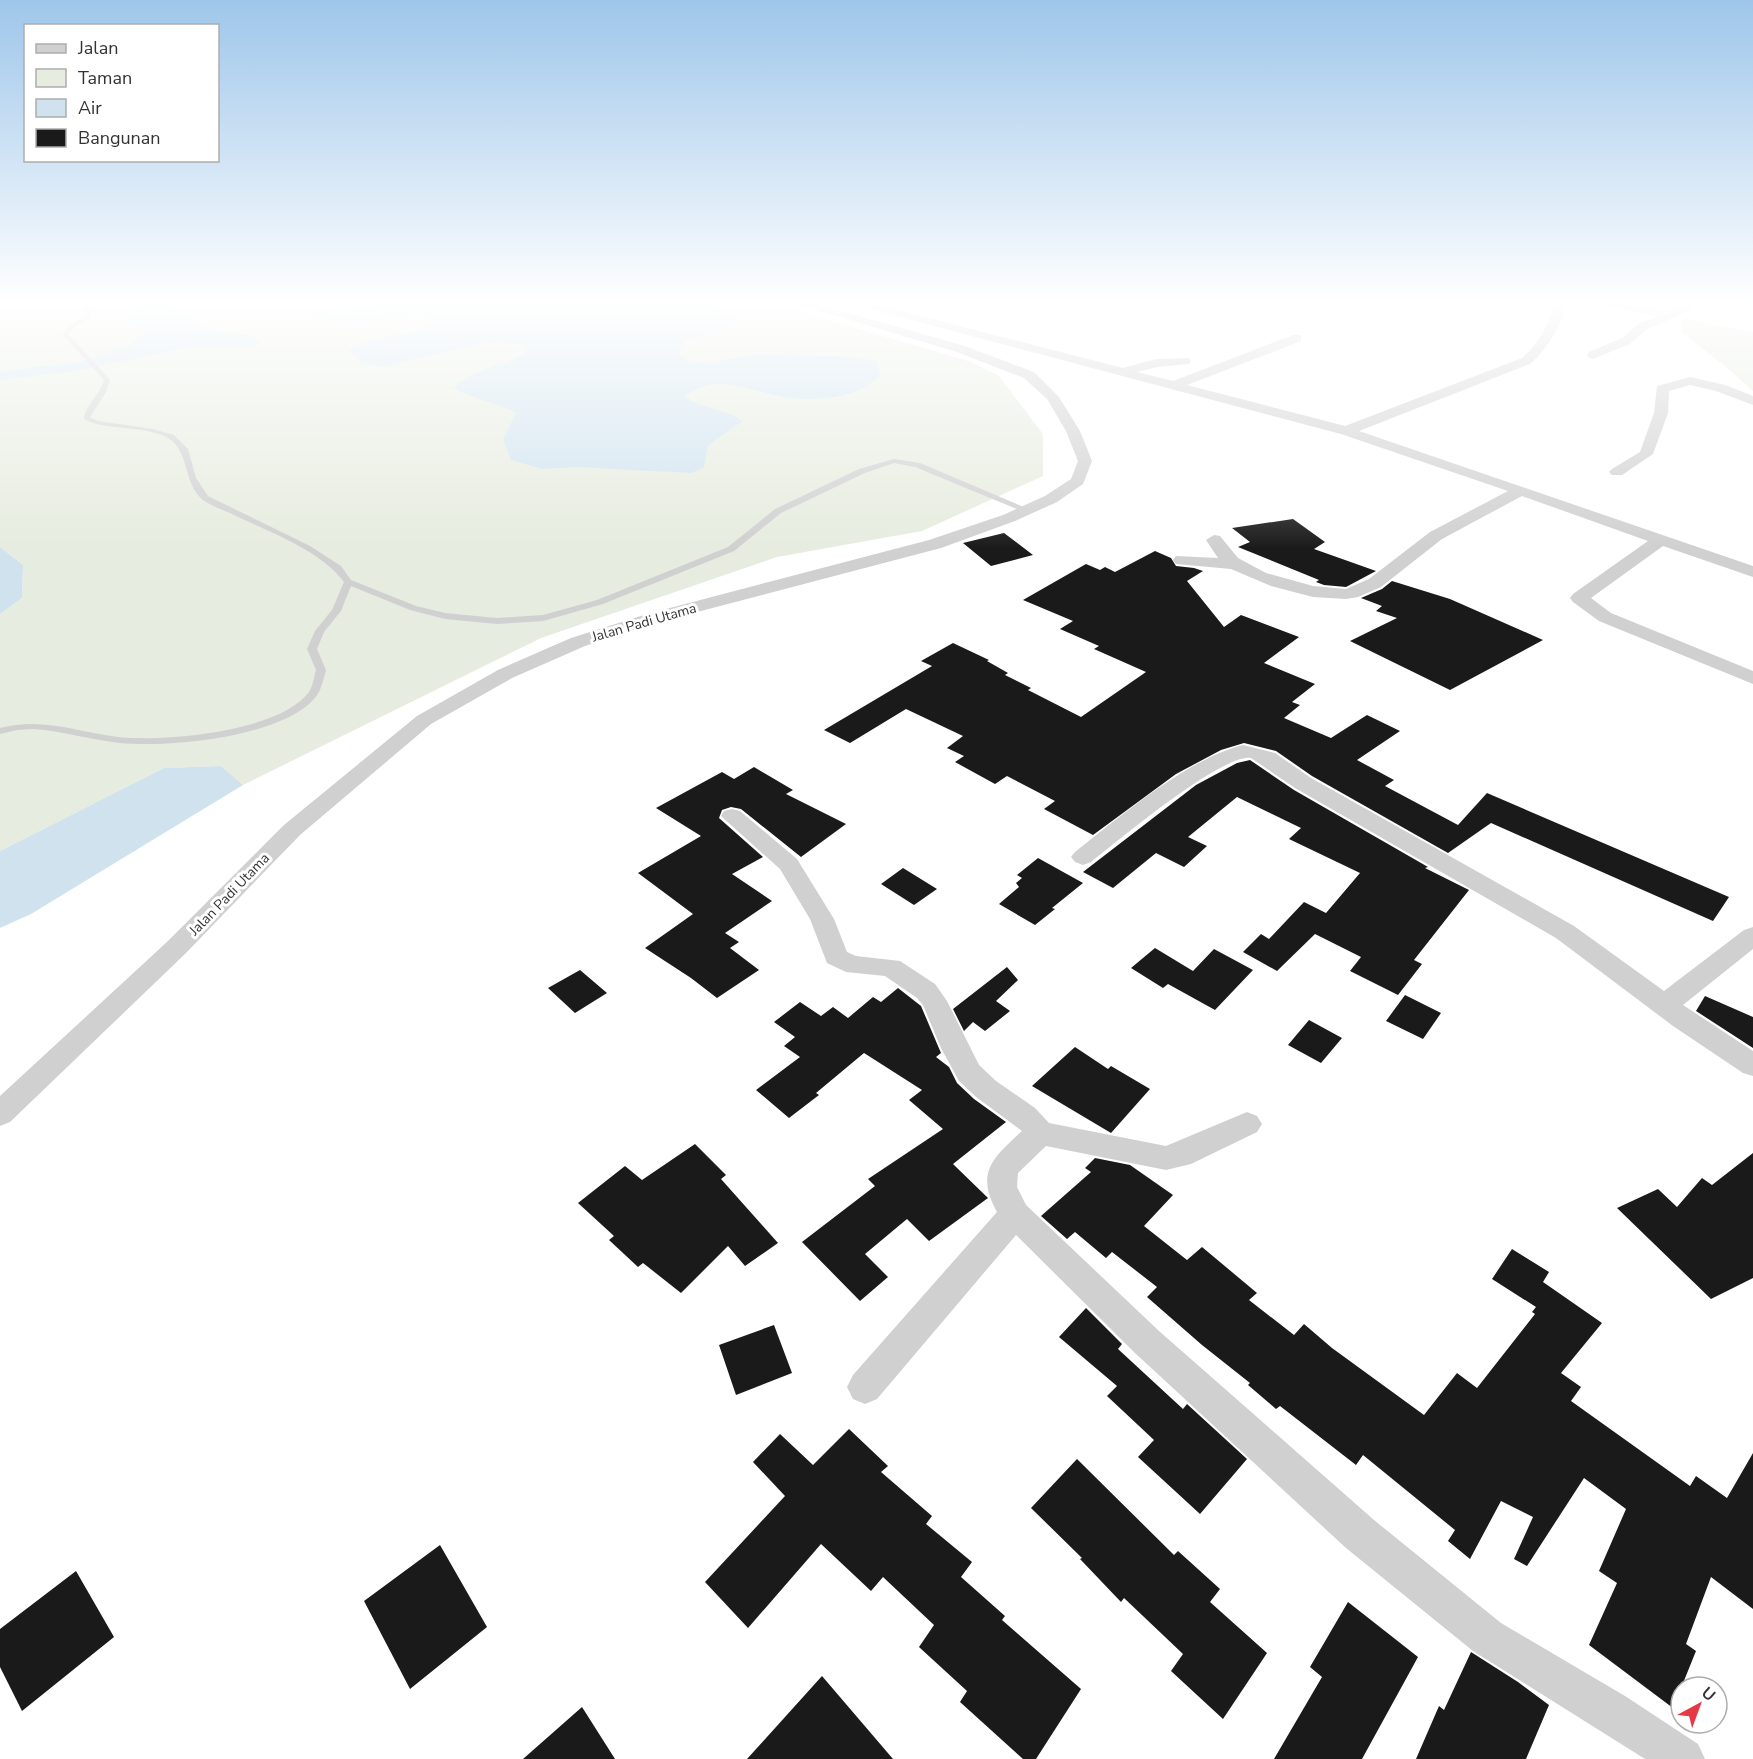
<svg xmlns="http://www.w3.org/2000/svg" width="1753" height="1759" font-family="'Nunito Sans',sans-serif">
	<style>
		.green { fill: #e6ecdf }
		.water { fill: #cfe2ee }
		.building { fill: #1a1a1a }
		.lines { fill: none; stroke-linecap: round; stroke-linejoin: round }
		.lane { fill: #d0d0d0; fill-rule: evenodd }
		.street { fill: #d0d0d0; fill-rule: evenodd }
		.labels { text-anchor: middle; stroke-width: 6; stroke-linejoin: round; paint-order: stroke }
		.far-street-label { font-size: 14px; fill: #333; stroke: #fff }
	</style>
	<rect width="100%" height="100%" fill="#fff"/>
	<path class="green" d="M0,303H771L968,361L998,375L1043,434V476L922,531L777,557L541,638L243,785L221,766L164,768L0,851V614L22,598L23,565L0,547Z
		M1681,318L1753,332V391L1725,366L1681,332Z"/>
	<path class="water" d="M393,303H696L712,306L738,320L731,327L684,341L679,353L689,361L707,363L756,354L855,357L876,361L880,375C860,399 812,402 783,397C762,393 740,384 719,384C706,384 694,390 684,396C701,409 725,409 743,421L708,445L704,467L692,473L576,467L542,469L511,460L503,439L516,413C496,402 474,400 454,388C471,370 502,366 524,354L526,347L518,344L483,343L381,367L362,363L350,352L352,347C377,337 405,336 430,326L431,319L415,315L358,323L313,318L314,313C340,306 367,309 393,303Z
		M155,304L166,305L189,314L193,323L218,332L246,334L260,342L254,346L240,348L215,346L180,349L83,370L0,380V372L82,361L127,346L148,332L135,329L128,323L129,317L141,308Z
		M0,547L23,565L22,598L0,614Z
		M221,766L243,785L31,914L0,928V851L164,768Z"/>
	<path class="building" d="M1293,519L1325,542L1314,549L1376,571L1346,587L1324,585L1316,582L1319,580L1238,547L1250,542L1232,528Z
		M1004,533L1033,555L991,566L963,543Z
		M1155,551L1171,558L1176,566L1194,568L1203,571L1187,581L1224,627L1241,615L1299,637L1264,663L1315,684L1292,702L1300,705L1284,718L1331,738L1367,715L1400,731L1357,760L1394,780L1385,786L1458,825L1487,793L1729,897L1713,921L1491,823L1448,853L1312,776L1276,751L1244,743L1221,750L1176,774L1093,835L1044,809L1055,801L1007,776L995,784L955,762L964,756L947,748L963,736L906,709L850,743L824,730L932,666L921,661L953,643L989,660L987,661L1008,673L1005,675L1031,688L1028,690L1081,717L1146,672L1094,649L1099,646L1060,629L1073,621L1023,600L1086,564L1100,570L1105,567L1115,572Z
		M1392,581L1450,599L1543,640L1450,690L1350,641L1397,618L1376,611L1382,606L1361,598L1382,589Z
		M1250,760L1294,790L1428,867L1425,868L1469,890L1414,960L1422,964L1398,995L1350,971L1361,957L1315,934L1277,971L1243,952L1261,934L1269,939L1304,902L1326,913L1360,873L1289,839L1301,828L1237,797L1188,837L1207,846L1184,867L1156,853L1113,888L1083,872L1196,785L1237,763Z
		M754,767L793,790L786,794L846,824L801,857L741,809L731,807L722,810L719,818L763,857L732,874L772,901L725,933L739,942L730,948L759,970L717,998L691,978L645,948L693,914L638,873L701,836L656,808L722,772L734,779Z
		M1038,858L1083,883L1052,908L1055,909L1035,925L999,904L1019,887L1016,883L1022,878L1017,875Z
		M903,868L937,889L914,905L881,884Z
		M1155,948L1193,971L1214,949L1253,970L1215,1010L1168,984L1163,988L1131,968Z
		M1007,967L1018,980L996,1001L1010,1011L985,1031L973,1022L964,1031L953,1009Z
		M580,970L607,993L575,1013L548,988Z
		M898,988L921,1006L941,1053L936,1057L949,1067L957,1083L974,1099L1006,1122L953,1164L988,1198L929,1241L907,1219L865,1254L888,1277L860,1301L802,1242L875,1186L868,1179L943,1129L909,1100L922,1090L864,1053L816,1093L819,1095L789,1118L756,1090L800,1057L784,1046L795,1037L774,1022L800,1002L821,1016L833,1007L848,1018L873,997L881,1002Z
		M1405,995L1441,1013L1423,1039L1386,1021Z
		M1705,996L1753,1017V1048L1696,1011Z
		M1309,1020L1342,1038L1321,1063L1288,1045Z
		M1075,1047L1108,1069L1111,1066L1150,1089L1111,1133L1032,1086Z
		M695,1144L726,1175L721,1179L778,1243L745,1266L728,1246L681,1293L643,1263L638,1267L609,1240L614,1236L578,1203L625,1166L642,1180Z
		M1753,1153V1278L1711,1299L1617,1208L1658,1189L1677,1207L1702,1178L1712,1185Z
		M1095,1158L1130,1165L1173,1195L1144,1226L1187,1260L1202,1247L1257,1293L1249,1300L1294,1335L1304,1324L1332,1348L1424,1415L1457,1373L1477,1388L1535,1314L1532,1312L1536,1307L1492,1279L1512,1249L1549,1272L1543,1282L1602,1323L1561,1373L1581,1387L1571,1401L1690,1486L1696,1476L1727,1498L1753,1453V1609L1711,1577L1686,1644L1696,1651L1673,1708L1589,1645L1617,1583L1599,1571L1626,1509L1584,1478L1527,1566L1514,1559L1533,1517L1501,1501L1470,1559L1448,1541L1455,1530L1363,1455L1356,1465L1280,1406L1276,1409L1248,1385L1250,1383L1202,1345L1147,1297L1157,1287L1112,1252L1106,1258L1075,1232L1067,1239L1041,1216L1091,1172L1085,1168Z
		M1086,1308L1122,1344L1118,1349L1183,1409L1187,1404L1247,1459L1200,1514L1138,1457L1154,1440L1107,1396L1117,1386L1059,1337Z
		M774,1325L792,1373L736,1395L719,1345Z
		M849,1429L888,1466L881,1472L932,1516L926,1524L972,1562L961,1577L1005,1616L1002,1620L1081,1689L1036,1759H1023L960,1702L967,1691L919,1647L934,1625L883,1577L871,1591L821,1544L748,1628L705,1582L785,1496L753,1462L780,1434L813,1465Z
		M1077,1459L1174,1555L1178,1551L1220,1589L1210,1602L1267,1653L1223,1719L1171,1671L1183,1654L1124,1598L1121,1602L1080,1559L1082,1558L1031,1508Z
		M440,1545L487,1627L410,1689L364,1601Z
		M76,1571L114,1637L22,1711L0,1667V1629Z
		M1348,1602L1418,1657L1362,1759H1274L1322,1677L1310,1667Z
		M1471,1652L1518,1682L1549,1705L1526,1759H1416L1439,1706L1444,1710Z
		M822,1676L893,1759H747Z
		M582,1707L615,1759H523Z"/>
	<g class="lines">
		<path class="lane" d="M82,303H88L91,317L74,327L68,334L110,380L106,392L90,417L98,421L153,429L174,435L188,449L196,478L208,496L310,546L341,566L351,580L416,606L445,613L497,618L543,615L597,600L728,547L775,509L859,469L894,459L920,463L1031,510L1024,512L915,467L894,463L865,473L781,513L734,551L603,604L543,621L497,624L445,619L410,610L351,586L341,611L324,632L317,649L326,670C324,677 322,686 319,692C293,737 167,748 120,743C91,740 63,731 33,729L17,730L0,734V728C43,717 76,732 118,737C165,742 279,732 309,692C313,686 314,677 316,670L307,649L315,631L332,610L344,582C321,550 267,531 232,514C223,510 211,506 203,500C183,484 190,451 168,438C142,424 109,432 84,419C85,406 100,394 104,380L62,334L70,325L85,316Z"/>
		<path class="street" d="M798,303H814L965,346L1034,372L1059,397L1080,431L1092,461L1083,484L1057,502L1015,521L941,548L659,622L585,646L512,678L431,724L300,835L186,953L10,1122L0,1126V1096L168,941L284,825L417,716L498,670L571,638L647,614L929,540L1003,515L1045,496L1071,479L1078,461L1066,431L1047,399L1024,378L957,352L799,305Z
			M1554,303H1565C1563,325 1547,349 1530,364L1359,431L1753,566V577L1663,546L1591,598L1611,613L1753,671V684L1599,621L1573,602L1570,598L1573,594L1648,541L1522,496L1442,539L1381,587L1358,597L1346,599L1313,597L1271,586L1231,569L1176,564L1173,560L1176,556L1218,558L1206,540L1214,535L1220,536L1238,558L1266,573L1313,586L1346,589L1369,579L1430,532L1508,491L1341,434L870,309L868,307L874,304L1123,368L1156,359L1189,358L1191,361L1189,364L1157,367L1137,372L1173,381L1293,335H1301V341L1187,385L1345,426L1522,358C1538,344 1550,324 1554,303Z
			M1599,303H1623L1671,311L1686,303H1699L1687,312L1647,329L1630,344L1593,359L1589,358L1587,355L1589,352L1622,338L1639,323L1659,316L1605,306Z
			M1690,377L1725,385L1753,396V405L1716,391L1690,385L1669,391L1668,413L1653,454L1622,475H1612L1609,472L1612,469L1640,452L1654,413L1657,386Z
			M1243,745L1275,753L1311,778L1574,926L1664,991L1744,930L1753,927V949L1683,1005L1753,1051V1076L1743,1073L1673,1026L1556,938L1295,788L1251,758C1221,754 1118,841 1091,862L1083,865L1075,862L1071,857L1075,852C1121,816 1187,759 1243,745Z
			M732,809L740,811L797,859L834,919L847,952L856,956L900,961L935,984L947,1001L979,1065L996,1081L1035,1108L1049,1123L1166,1146L1247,1112L1257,1116L1262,1124L1257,1132L1191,1164L1166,1170L1046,1146L1018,1173L1017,1187L1026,1205L1159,1331L1374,1520L1501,1623L1625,1696L1698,1744L1705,1759H1645L1473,1651L1346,1548L1135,1353L1016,1235L877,1399L865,1404L853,1399L847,1387L853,1375L997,1212C975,1172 993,1158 1022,1131L976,1097L959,1081L941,1048L923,1005L917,998L885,976L846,972L827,963L810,919L780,869L721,816L724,811Z"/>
	</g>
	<linearGradient id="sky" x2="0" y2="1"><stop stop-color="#9ec6ea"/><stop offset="0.55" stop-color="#fff"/><stop offset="1" stop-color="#fff" stop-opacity="0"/></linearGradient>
	<rect width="1753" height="549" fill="url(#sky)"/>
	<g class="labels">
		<g class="far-street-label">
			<text transform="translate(644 622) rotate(-16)" y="5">Jalan Padi Utama</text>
			<text transform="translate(229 894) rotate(-46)" y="5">Jalan Padi Utama</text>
		</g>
	</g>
	<rect x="24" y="24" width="195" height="138" fill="#ffffff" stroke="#adadad" stroke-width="1.5"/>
	<rect x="36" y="44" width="30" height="9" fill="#d0d0d0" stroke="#adadad" stroke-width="1.5"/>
	<text x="78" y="54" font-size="18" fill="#333333">Jalan</text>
	<rect x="36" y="69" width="30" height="18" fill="#e6ecdf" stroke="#adadad" stroke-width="1.5"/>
	<text x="78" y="84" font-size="18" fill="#333333">Taman</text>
	<rect x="36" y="99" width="30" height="18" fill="#cfe2ee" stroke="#adadad" stroke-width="1.5"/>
	<text x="78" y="114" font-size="18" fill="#333333">Air</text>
	<rect x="36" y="129" width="30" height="18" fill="#1a1a1a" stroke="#adadad" stroke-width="1.5"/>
	<text x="78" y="144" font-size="18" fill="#333333">Bangunan</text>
	<g transform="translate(1699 1705) rotate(41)"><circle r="28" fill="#ffffff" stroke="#adadad" stroke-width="1.5"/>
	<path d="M0-4.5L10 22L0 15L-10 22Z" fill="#e63946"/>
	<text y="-9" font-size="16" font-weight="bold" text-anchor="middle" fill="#333333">U</text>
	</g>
</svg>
